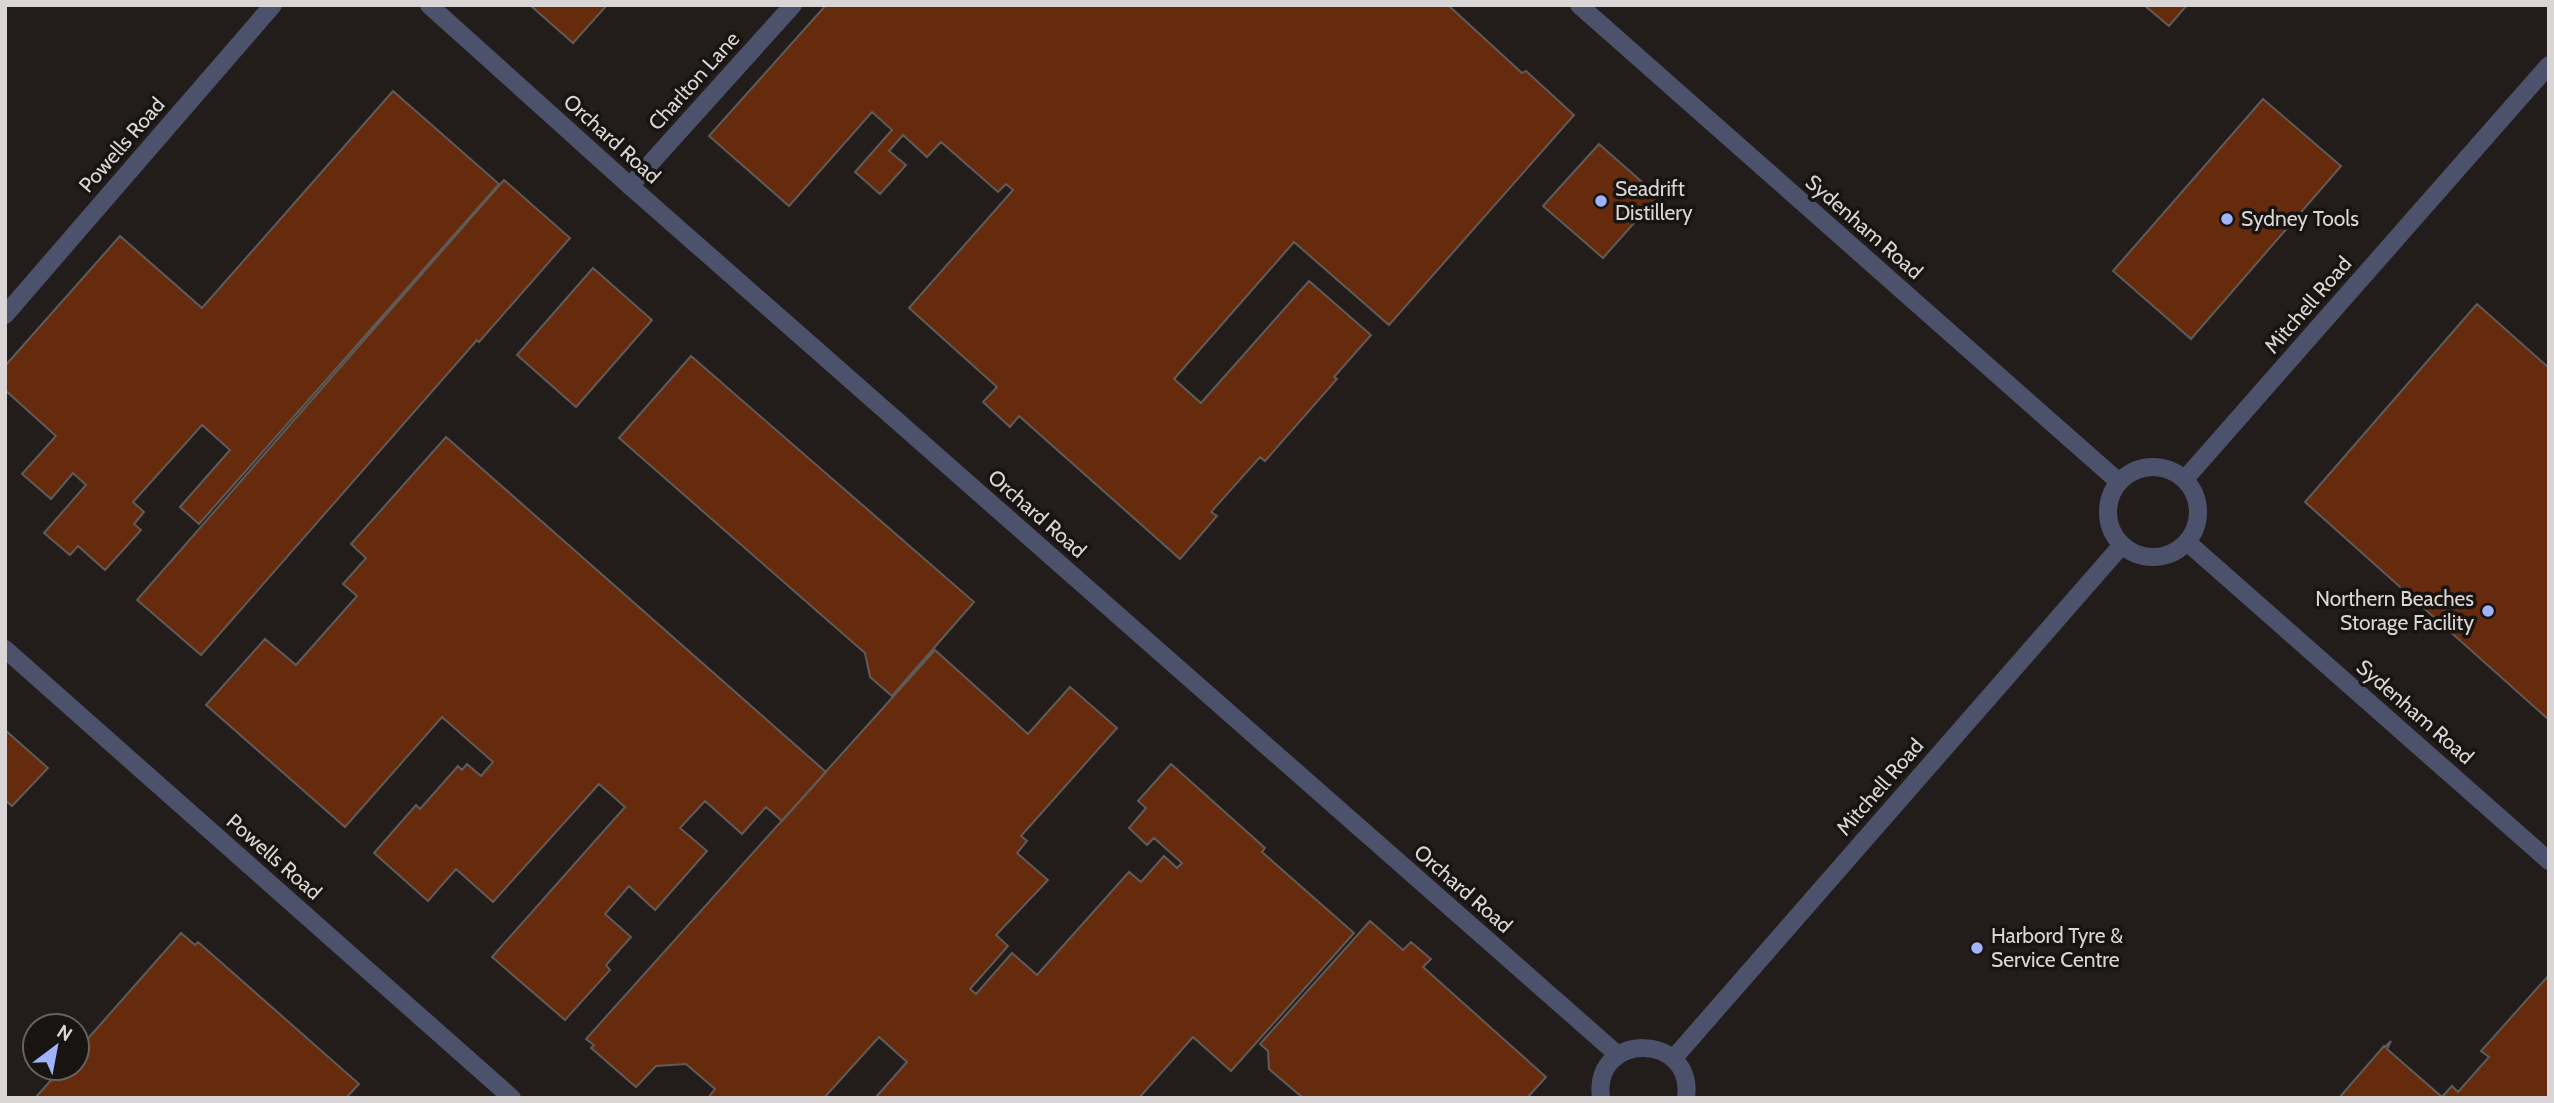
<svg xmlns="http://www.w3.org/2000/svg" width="2554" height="1103" font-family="Cabin,sans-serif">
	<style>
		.building { fill: #662b0d; stroke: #605a58; stroke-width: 2 }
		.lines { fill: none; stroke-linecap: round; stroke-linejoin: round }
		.service { stroke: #4c526b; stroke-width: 18 }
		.minor { stroke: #4c526b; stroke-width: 18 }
		.poi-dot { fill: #a1b3fd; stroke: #181412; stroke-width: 2.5 }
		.labels { text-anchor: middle; stroke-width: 7; stroke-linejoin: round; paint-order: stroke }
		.street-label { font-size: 21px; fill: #dad6d5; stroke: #181412 }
		.poi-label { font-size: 21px; fill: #dad6d5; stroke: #181412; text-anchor: start }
	</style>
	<rect width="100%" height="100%" fill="#221d1b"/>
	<path class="building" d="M530,5H607L573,43Z
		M826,5H1448L1522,73L1526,71L1574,115L1389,325L1294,242L1174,379L1201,403L1309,281L1371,335L1334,377L1337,379L1265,461L1260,457L1211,512L1217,516L1180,559L1019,416L1010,427L983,402L997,387L909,308L1013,190L1006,184L998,192L941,142L927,157L903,135L889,151L906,165L880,194L855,172L892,130L872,112L789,206L709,136Z
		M2144,5H2187L2169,26Z
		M393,91L499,184L199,524L180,507L230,450L202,425L133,502L144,512L134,524L141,530L105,570L78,546L70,555L44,533L86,485L73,473L51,499L22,474L56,436L5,390V366L120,236L202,308Z
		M2263,99L2341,166L2191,339L2113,271Z
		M1599,144L1658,196L1603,258L1543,206Z
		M504,180L570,238L479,342L477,340L201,655L137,600Z
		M593,268L652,320L576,407L517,355Z
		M2477,304L2549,368V720L2305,502Z
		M691,356L974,602L892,696L870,677L865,653L619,438Z
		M446,437L826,772L782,821L766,807L742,834L705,801L680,828L707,851L655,910L629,886L605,914L631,937L606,965L610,970L565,1020L492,957L625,807L599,784L493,902L456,869L428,901L374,853L416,805L420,809L458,766L462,770L467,764L481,776L493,762L442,717L345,827L206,705L265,639L296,665L357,596L343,584L366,558L351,544Z
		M935,650L1028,734L1070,687L1117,728L1021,836L1027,841L1017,853L1048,880L996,935L1008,946L970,989L976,994L1012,953L1037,975L1129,872L1141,882L1164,856L1177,868L1182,863L1154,838L1147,845L1129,828L1146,808L1138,801L1171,764L1265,848L1262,852L1354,933L1231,1071L1193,1037L1139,1098H875L907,1062L879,1037L824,1098H708L715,1089L686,1064L656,1066L636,1087L591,1048L594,1045L586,1039Z
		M5,730L48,768L12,806L5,800Z
		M5,730L48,768L12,806L5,800Z
		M1370,921L1403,950L1411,942L1431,959L1423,967L1546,1077L1527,1098H1303L1269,1069L1268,1051L1260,1044Z
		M181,933L195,945L198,942L359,1084L346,1098H35L62,1068H77V1051Z
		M2549,975V1098H2339L2384,1046L2385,1047L2391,1041L2387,1049L2442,1097L2452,1086L2458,1092L2489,1057L2481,1051Z"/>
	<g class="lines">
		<path class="service" d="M630,186L793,5"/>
		<path class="minor" d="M429,5L630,186L1618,1055
			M1579,5L2119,482
			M5,315L273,5
			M2108 512a45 45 0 1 1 90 0a45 45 0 1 1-90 0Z
			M2185,479L2549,65
			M2187,542L2549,861
			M5,649L512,1098
			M1673,1059L2122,545
			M1601,1098C1592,1031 1695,1032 1686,1098"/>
	</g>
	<g class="poi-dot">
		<circle cx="1601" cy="201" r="7"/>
		<circle cx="2227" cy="219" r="7"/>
		<circle cx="2488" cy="611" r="7"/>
		<circle cx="1977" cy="948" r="7"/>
	</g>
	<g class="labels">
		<g class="street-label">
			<text transform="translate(694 81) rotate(-48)" y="7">Charlton Lane</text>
			<text transform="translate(612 139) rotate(42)" y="7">Orchard Road</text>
			<text transform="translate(122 145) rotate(-49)" y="7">Powells Road</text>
			<text transform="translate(1864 227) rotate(41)" y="7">Sydenham Road</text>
			<text transform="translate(2308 305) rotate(-49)" y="7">Mitchell Road</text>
			<text transform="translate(1037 514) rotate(41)" y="7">Orchard Road</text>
			<text transform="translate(2415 712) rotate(41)" y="7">Sydenham Road</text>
			<text transform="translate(1880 787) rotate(-49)" y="7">Mitchell Road</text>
			<text transform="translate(274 857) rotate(41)" y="7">Powells Road</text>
			<text transform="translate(1463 889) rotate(41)" y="7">Orchard Road</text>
		</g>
		<g class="poi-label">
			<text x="1615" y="196">Seadrift<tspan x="1615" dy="24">Distillery</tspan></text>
			<text x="2241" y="226">Sydney Tools</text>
			<text x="2474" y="606" text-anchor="end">Northern Beaches<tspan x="2474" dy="24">Storage Facility</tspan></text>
			<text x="1991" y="943">Harbord Tyre &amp;<tspan x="1991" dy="24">Service Centre</tspan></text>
		</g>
	</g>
	<rect width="2554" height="1103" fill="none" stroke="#dad6d5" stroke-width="14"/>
	<g transform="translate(56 1047) rotate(32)"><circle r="33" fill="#181412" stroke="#666260" stroke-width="2"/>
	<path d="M0-5L12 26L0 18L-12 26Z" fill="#a1b3fd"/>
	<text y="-10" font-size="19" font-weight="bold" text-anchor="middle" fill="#dad6d5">N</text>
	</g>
</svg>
